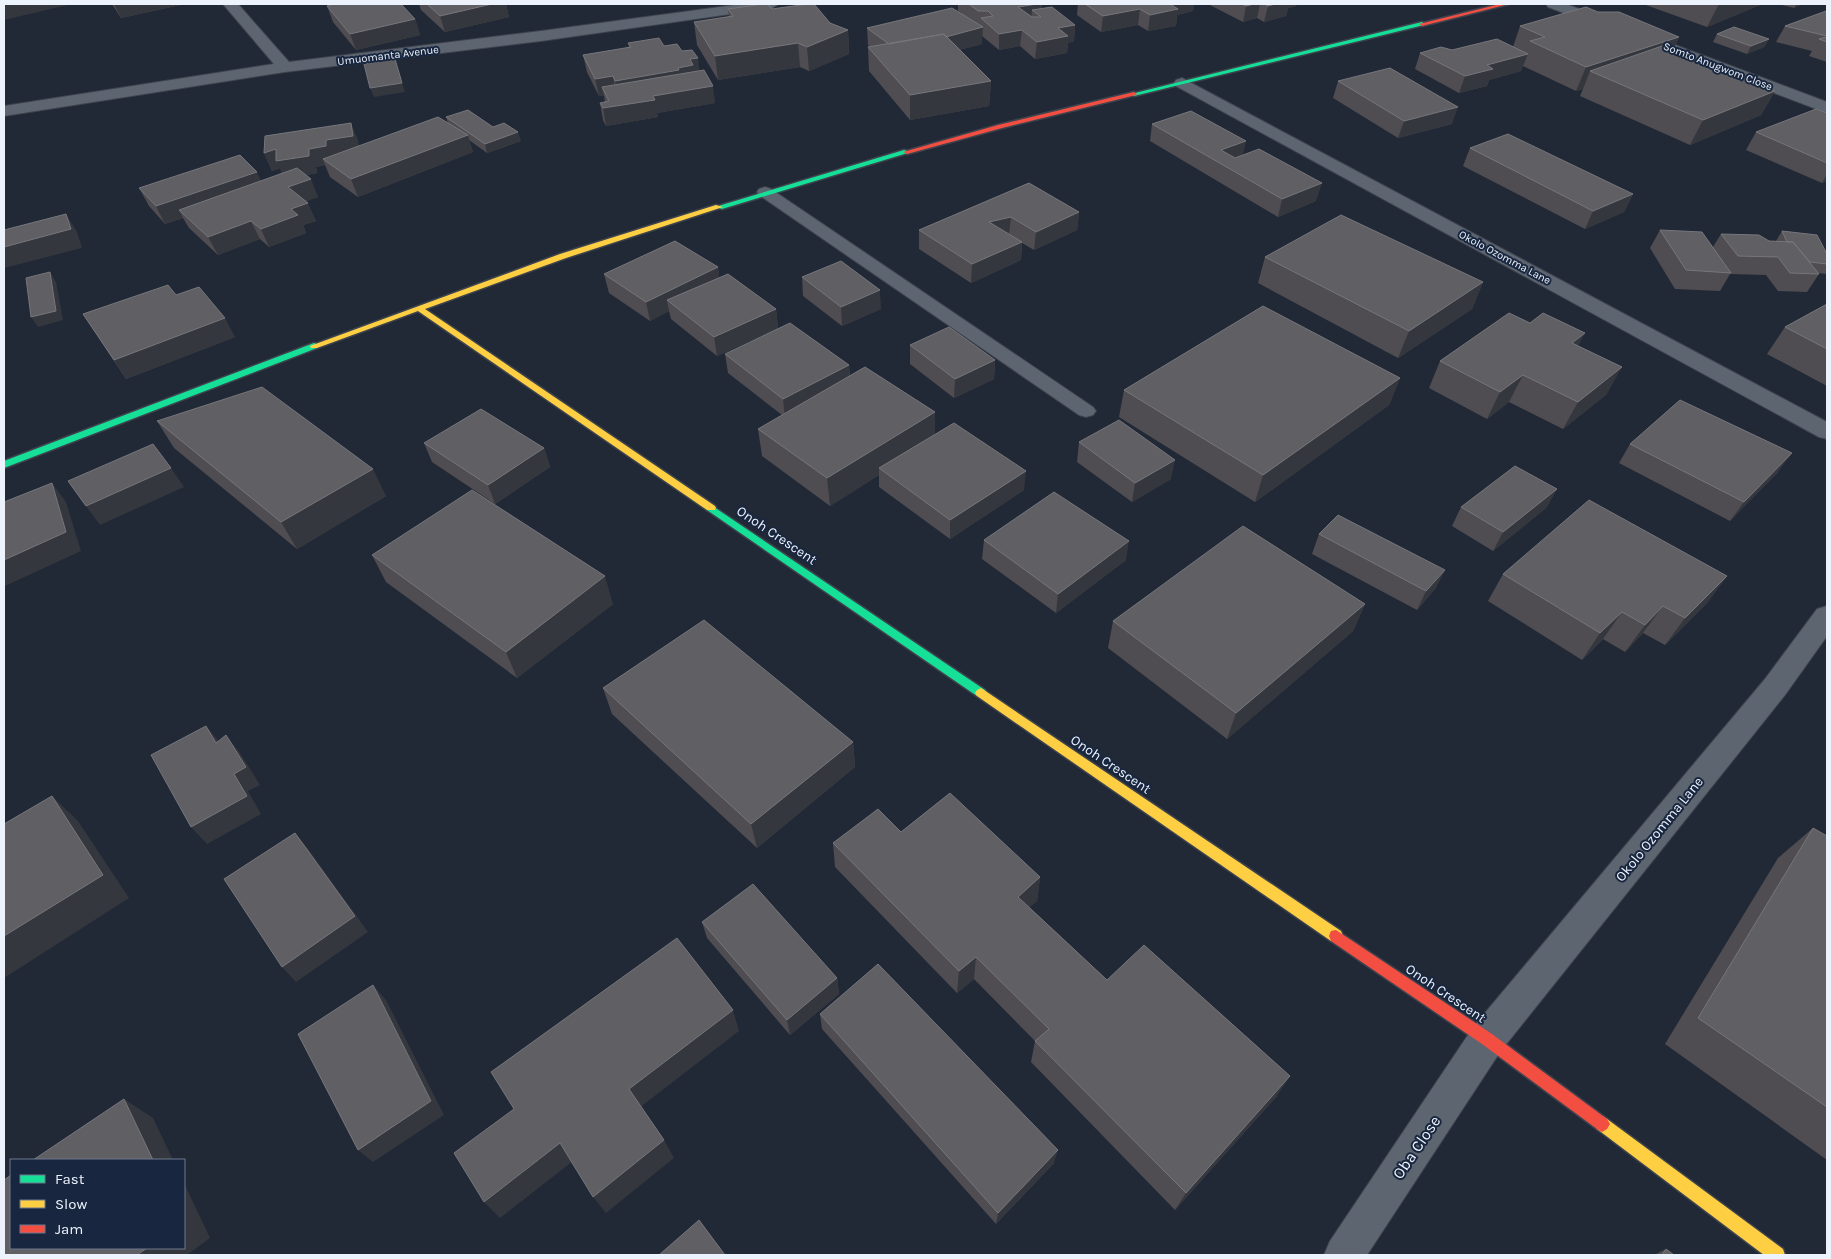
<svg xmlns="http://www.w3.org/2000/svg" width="1831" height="1259" font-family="Karla,sans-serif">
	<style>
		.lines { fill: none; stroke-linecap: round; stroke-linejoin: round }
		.lane-casing { stroke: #3e434e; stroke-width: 2 }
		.street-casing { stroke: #3e434e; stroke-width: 2 }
		.fast-casing { stroke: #3e434e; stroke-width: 3 }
		.slow-casing { stroke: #3e434e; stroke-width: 3 }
		.jam-casing { stroke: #3e434e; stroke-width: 3 }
		.lane { fill: #5d6570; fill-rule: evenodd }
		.street { fill: #5d6570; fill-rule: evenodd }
		.fast { fill: #16e098; fill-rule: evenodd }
		.slow { fill: #ffcf43; fill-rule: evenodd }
		.jam { fill: #f24e42; fill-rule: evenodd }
		.wall { fill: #4f4d51 }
		.shaded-wall { fill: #35373e }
		.building { fill: #605f63; stroke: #76767c }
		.labels { text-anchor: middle; stroke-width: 4; stroke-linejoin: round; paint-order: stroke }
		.far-street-label { font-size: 11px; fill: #edf3fd; stroke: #18273f }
		.street-label { font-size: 14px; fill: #edf3fd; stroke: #18273f }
		.near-street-label { font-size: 16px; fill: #edf3fd; stroke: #18273f }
	</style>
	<rect width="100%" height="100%" fill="#212936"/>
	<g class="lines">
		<g class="lane-casing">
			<path id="lane" d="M765,187L771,189L1093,407L1096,411L1093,415L1086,417L1079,415L759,195L757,192L759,189Z"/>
		</g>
		<g class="street-casing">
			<path id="street" d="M223,4H238L289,62L541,31L742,4H779L772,8L541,41L285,72L4,116V106L274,64Z
				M1546,4H1566L1827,102V113L1548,7Z
				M1182,78L1827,422V439L1819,437L1176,86L1174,83L1176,80Z
				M1827,606V636L1785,695L1500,1052L1367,1255H1324L1330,1241L1474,1026L1765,679L1817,609Z"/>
		</g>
		<g class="fast-casing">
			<path id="fast" d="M1422,22L1425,24L1424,25L1134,96L1131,94Z
				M904,150L911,152L722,209L715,207Z
				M314,343L317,344V348L4,468V461Z
				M711,505L985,690L987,693L985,696H977L707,510L706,508L707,506Z"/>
		</g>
		<g class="slow-casing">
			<path id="slow" d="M716,205L723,207L566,258L425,309L715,506L716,508L715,510H707L418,311L317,348H311L310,346L560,254Z
				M981,688L1341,931L1343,936L1341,941L1336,942L1331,941L977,696L975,693L977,690Z
				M1602,1116L1607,1119L1783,1249L1785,1255H1764L1597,1129L1594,1124L1597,1119Z"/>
		</g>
		<g class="jam-casing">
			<path id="jam" d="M1500,4H1509L1422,26L1419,24Z
				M1134,92L1137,94L1136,95L1002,128L907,154L903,152L998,125Z
				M1336,930L1492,1034L1607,1119L1610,1124L1607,1129L1602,1132L1597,1129L1482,1044L1331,941L1329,936L1331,931Z"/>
		</g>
		<use href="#lane" class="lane"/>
		<use href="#street" class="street"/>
		<use href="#fast" class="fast"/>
		<use href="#slow" class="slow"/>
		<use href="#jam" class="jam"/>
	</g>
	<path class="wall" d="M112,4H185L121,18Z
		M419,4H506L509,17L445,32L421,10Z
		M958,4H1042V8L1075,25L1074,41L1068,43L1067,53L1035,59L1020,46L999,50L982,36V44L959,50L991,81L989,106L910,120L869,71L868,47H870L868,45L867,28L961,13L958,11Z
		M1078,4H1194L1193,11L1177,15L1176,26L1148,31L1138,25L1101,32L1077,15Z
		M1208,4H1297L1296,6L1288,8L1286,16L1264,22L1257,18L1243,22Z
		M1643,4H1760V5L1707,27Z
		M1778,4H1802L1794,8Z
		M327,6L415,19L420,35L356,50L333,22Z
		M728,9H772L830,23L848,30L849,54L809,71L800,67L718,80L697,45L694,22L729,17Z
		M1598,12L1679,37L1673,50L1775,91L1761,115L1690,145L1580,96L1583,89L1576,91L1523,66L1521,71L1489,80L1487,86L1459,93L1415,69L1420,53L1513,47L1520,26Z
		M1827,12V62L1809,56L1812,51L1776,42L1785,26Z
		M1717,34L1769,39L1764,47L1747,54L1713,42Z
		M628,43L664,46L682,51L700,71L715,103L657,113L658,117L606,126L603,120L600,103L605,102L604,96H599L587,72L583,55L629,48Z
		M1338,81L1452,124L1398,138L1333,98Z
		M1827,113V181L1822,183L1746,150L1756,132Z
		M446,117L493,127L521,141L487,153L469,140L473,152L358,197L330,177L325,165L316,167L317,173L306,175L318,197L306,201L316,221L303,225L306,233L269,247L260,239L218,255L189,228L183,218L165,224L149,206L139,188L261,181L282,174L280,168L272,171L264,153L358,140V146L448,123Z
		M1152,124L1316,201L1278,217L1150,141Z
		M1470,148L1633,194L1624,212L1585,229L1463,166Z
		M1029,183L1079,212L1077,230L1034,250L1022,243L1021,260L971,283L919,249V230Z
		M1660,230L1713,247L1721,234L1769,241L1776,242V241L1782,231L1827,254V272L1826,274L1819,273V274L1807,292L1778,291L1766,275L1730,274L1720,291L1675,289L1650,248Z
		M1265,257L1483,282L1472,309L1398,358L1258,283Z
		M718,267L719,278L776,309L778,328L717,356L671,319L669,311L650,321L609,293L604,274Z
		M802,277L881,309L842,326L803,296Z
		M176,295L235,337L126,379L83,314Z
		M1827,304V386L1767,354L1785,327Z
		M910,345L995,360L994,379L954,398L910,364Z
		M1578,346L1607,394L1563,429L1509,402L1487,419L1429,388L1440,361Z
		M725,354L849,365L850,376L935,435L1024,490L950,539L879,487V475L830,506L762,456L758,429L782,415L728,373Z
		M1400,378L1389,405L1255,502L1119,417L1124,390Z
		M157,421L386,496L297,549L174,448Z
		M1079,442L1171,479L1132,502L1077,462Z
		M424,443L544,448L550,467L495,504L432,462Z
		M1630,444L1778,472L1730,521L1619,463Z
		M1557,489L1546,508L1493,551L1452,526L1461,507Z
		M1319,534L1445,570L1435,589L1417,610L1312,554Z
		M984,540L1126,560L1056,613L982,559Z
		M372,555L613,604L517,678L386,582Z
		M1503,574L1727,576L1707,603L1665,645L1643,633L1625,652L1603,639L1582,660L1488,601Z
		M1365,604L1353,631L1227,739L1108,648L1113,621Z
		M603,688L853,742L855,767L757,848L612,714Z
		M1813,828L1827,836V1160L1665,1044L1778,858Z
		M901,832L1040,877L1037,901L1029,907L1107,980L1277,1096L1175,1210L1031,1062L1035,1041L974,979L957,993L835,867L833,843Z
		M702,922L837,978L839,994L790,1035L707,938Z
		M820,1014L1054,1163L996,1224L822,1029Z
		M1666,1249L1674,1255H1654Z"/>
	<path class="shaded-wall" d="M4,4H72L4,20Z
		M114,4H185L121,18Z
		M492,4H506L509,17L445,32L440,16Z
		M1037,4H1042L1041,17L1032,10L1031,21L1018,7Z
		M1168,4H1194L1193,11L1177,15L1176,26L1148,31L1150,15Z
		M1254,4H1260L1257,18L1243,22L1246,6Z
		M1275,4H1297L1296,6L1288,8L1286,16L1264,22L1268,6Z
		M1719,4H1760V5L1707,27Z
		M1797,4H1802L1794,8Z
		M1140,9L1138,25L1101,32L1103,16Z
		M415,19L420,35L356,50L350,34Z
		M1075,25L1074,41L1068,43L1067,53L1035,59L1037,42L1058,28Z
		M983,27L982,44L897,66L896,49Z
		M848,30L849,54L809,71L807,47Z
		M1022,30L1020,46L999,50V34Z
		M1679,37L1668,60L1590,71L1583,89L1576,91L1586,67Z
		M1769,39L1764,47L1747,54L1751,46Z
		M798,43L800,67L718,80L715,56Z
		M1528,54L1521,71L1489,80L1487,86L1459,93L1465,76L1487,65Z
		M698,58L700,75L618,98L615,81L678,68L690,59Z
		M395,59L405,92L374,97L370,88Z
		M613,76L616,93L602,87L604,96H599L595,79Z
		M991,81L989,106L910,120V95Z
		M713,86L715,103L657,113L658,117L606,126L603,108L653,96Z
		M1775,91L1761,115L1690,145L1703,120Z
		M1458,107L1452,124L1398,138L1404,121Z
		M351,123L358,140L360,154L323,159L325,165L316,167L317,173L284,179L280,168L272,171L264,153L276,149L326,140Z
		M518,132L521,141L487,153L485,144Z
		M468,135L473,152L358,197L351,179Z
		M1246,141L1242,159L1224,165L1221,150Z
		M257,172L265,190L179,210L183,218L165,224L156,206Z
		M1827,174V181L1822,183Z
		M311,179L318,197L296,205L288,187Z
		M1322,183L1316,201L1278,217L1282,199Z
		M1633,194L1624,212L1585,229L1593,211Z
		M308,203L316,221L303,225L306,233L269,247L261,229L291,209Z
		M1079,212L1077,230L1034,250L1036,232Z
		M66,214L77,232L82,248L4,268V247Z
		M1011,217L1009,235L989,222Z
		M251,221L260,239L218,255L208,237Z
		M1022,242L1021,260L971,283L972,264Z
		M718,267L720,285L667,300L669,311L650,321L646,302Z
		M50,272L56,282L63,320L38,327L31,317Z
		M1483,282L1472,309L1398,358L1409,331Z
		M880,290L881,309L842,326L841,307Z
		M776,309L778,328L717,356L714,337Z
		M225,318L235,337L126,379L114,360Z
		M1585,333L1571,360L1572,343Z
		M995,360L994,379L954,398L955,379Z
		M849,365L850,384L785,418L783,399Z
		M1622,367L1607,394L1563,429L1578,402Z
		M1523,375L1509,402L1487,419L1500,392Z
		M1400,378L1389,405L1255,502L1263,475Z
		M935,412V439L879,468V475L830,506L827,478Z
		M544,448L550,467L495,504L488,485Z
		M1792,453L1778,472L1730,521L1744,502Z
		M1175,460L1171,479L1132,502L1135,483Z
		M171,468L184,487L100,525L86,506Z
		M373,469L386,496L297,549L281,522Z
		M1026,471L1024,490L950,539V520Z
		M52,483L66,502L81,551L5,586L4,585V560Z
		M1557,489L1546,508L1493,551L1503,532Z
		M1129,541L1126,560L1056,613L1058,594Z
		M1445,570L1435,589L1417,610L1426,591Z
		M605,576L613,604L517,678L506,652Z
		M1727,576L1707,603L1665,645L1685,618Z
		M1365,604L1353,631L1227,739L1236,713Z
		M1663,606L1643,633L1625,652L1645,625Z
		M1622,612L1603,639L1582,660L1600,633Z
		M206,726L221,744L216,743Z
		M226,735L240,753L260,785L248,791L261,814L207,844L191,827Z
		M853,742L855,767L757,848L751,824Z
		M52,796L78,821L129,898L4,978V936Z
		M295,833L309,850L368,932L296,982L282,967Z
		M1040,877L1037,901L1015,920L1018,897Z
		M976,957L974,979L957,993L959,971Z
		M837,978L839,994L790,1035L787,1020Z
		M373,985L386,1000L444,1115L373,1162L358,1150Z
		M733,1010L739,1031L639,1108L629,1089Z
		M1290,1076L1277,1096L1175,1210L1186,1193Z
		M124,1099L153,1118L173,1160H153Z
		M664,1140L674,1158L606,1213L593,1197Z
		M560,1143L573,1161L500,1218L484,1202Z
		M1058,1150L1054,1163L996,1224L998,1213Z
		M184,1183L210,1238L187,1255H137L147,1248H184Z"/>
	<path class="building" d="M335,4H401L415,19L350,34L327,6Z
		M427,4H492L440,16Z
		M763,4H767L772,9L808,4H814L830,23L848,30L807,47L798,43L715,56L694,22L733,16L728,9Z
		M969,4H1037L1018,7L1032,17H1041L1032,10L1052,7L1075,25L1058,28L1068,36L1037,42L1022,30L999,34L981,18L993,16L988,11H978Z
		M1085,4H1170L1178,9L1150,15L1140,9L1103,16Z
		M1242,4H1254L1246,6Z
		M1264,4H1275L1268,6Z
		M1586,7L1598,12H1619L1679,37L1586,67L1530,41L1545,37L1520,26Z
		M952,8L983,27L946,37L944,34L889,44L867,28Z
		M1826,11L1827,12V36L1785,26Z
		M1734,27L1769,39L1751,46L1717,34Z
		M944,34L991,81L910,95L868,47Z
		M1827,37V42L1819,39Z
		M659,38L664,46L677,44L682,51L692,50L698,58L690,59L693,65L678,68L679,70L615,81L613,76L595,79L583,55L631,47L628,43Z
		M1497,39L1528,54L1487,65L1493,69L1465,76L1420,53L1441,47L1452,50Z
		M1662,46L1775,91L1703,120L1590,71Z
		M395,59L402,83L370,88L364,64Z
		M1390,68L1458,107L1404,121L1338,81Z
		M704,70L713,86L653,96L655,100L603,108L600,103L609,101L602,87Z
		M1816,109L1827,113V163L1756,132Z
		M468,110L493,127L504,123L518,132L485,144L446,117Z
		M1191,111L1246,141L1221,150L1235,158L1259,149L1322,183L1282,199L1152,124Z
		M438,117L468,135L351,179L323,159Z
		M351,123L353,136L326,140V146L309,149V156L276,161V149L264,153L265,136Z
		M1508,134L1633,194L1593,211L1470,148Z
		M240,155L257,172L156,206L139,188Z
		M297,168L311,179L288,187L308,203L291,209L298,215L261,229L251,221L208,237L179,210Z
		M1029,183L1079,212L1036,232L1011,217L989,222L1022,242L972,264L919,230Z
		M66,214L71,229L4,247V230Z
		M1341,215L1483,282L1409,331L1265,257Z
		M1660,230L1702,232L1731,273L1686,270Z
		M1782,231L1817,235L1827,254V264L1810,262L1793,242H1787Z
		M1721,234L1759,235L1769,241L1793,242L1819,274L1790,273L1778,257L1738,256Z
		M675,241L718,267L646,302L604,274Z
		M841,261L880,290L841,307L802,277Z
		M50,272L56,311L31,317L26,278Z
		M728,274L776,309L714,337L667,300Z
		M168,285L176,295L199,287L225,318L114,360L83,314Z
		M1827,304V349L1785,327Z
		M1263,306L1400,378L1263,475L1124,390Z
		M1509,313L1530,323L1543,313L1585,333L1572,343L1622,367L1578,402L1523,375L1500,392L1440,361Z
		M790,323L849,365L783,399L725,354Z
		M949,327L995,360L955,379L910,345Z
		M865,367L935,412L827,478L758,429Z
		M262,387L373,469L281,522L157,421Z
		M1680,400L1792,453L1744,502L1630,444Z
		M481,409L544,448L488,485L424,443Z
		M1119,420L1175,460L1135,483L1079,442Z
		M954,423L1026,471L950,520L879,468Z
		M153,444L171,468L86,506L68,481Z
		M1515,466L1557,489L1503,532L1461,507Z
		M52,483L66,532L4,560V502Z
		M472,490L605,576L506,652L372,555Z
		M1054,492L1129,541L1058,594L984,540Z
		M1589,500L1727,576L1685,618L1663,606L1645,625L1622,612L1600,633L1503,574Z
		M1338,515L1445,570L1426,591L1319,534Z
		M1243,526L1365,604L1236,713L1113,621Z
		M704,620L853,742L751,824L603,688Z
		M206,726L216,743L226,735L246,767L234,774L247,796L191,827L151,755Z
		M950,793L1040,877L1018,897L1107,980L1144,945L1290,1076L1186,1193L1035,1041L1049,1029L976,957L959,971L833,843L878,809L901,832Z
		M52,796L103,875L4,936V824Z
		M1813,828L1827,836V1107L1698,1018Z
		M295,833L355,916L282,967L224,879Z
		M753,884L837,978L787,1020L702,922Z
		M677,938L733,1010L629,1089L664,1140L593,1197L560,1143L484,1202L454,1153L514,1109L491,1072Z
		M878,964L1058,1150L998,1213L820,1014Z
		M373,985L431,1101L358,1150L298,1034Z
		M124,1099L153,1160H33Z
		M11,1175V1248H147L137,1255H4V1180Z
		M699,1220L725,1255H659Z
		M1666,1249L1674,1255H1662Z"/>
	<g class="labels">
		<g class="far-street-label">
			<text transform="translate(388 55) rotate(-7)" y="4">Umuomanta Avenue</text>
			<text transform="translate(1718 66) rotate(21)" y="4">Somto Anugwom Close</text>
			<text transform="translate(1505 257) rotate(28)" y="4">Okolo Ozomma Lane</text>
		</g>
		<g class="street-label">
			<text transform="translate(777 535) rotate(34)" y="5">Onoh Crescent</text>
			<text transform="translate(1111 764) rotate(34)" y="5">Onoh Crescent</text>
			<text transform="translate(1659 829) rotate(-51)" y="5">Okolo Ozomma Lane</text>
			<text transform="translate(1446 993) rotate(34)" y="5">Onoh Crescent</text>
		</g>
		<g class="near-street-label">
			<text transform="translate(1416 1147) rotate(-56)" y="6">Oba Close</text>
		</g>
	</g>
	<rect width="1831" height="1259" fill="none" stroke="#edf3fd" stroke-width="10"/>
	<rect x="10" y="1159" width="175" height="90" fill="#18273f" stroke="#6d798b"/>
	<rect x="20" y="1175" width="25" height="8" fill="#16e098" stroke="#6d798b"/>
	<text x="55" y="1184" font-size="15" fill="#edf3fd">Fast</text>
	<rect x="20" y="1200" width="25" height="8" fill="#ffcf43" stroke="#6d798b"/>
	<text x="55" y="1209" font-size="15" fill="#edf3fd">Slow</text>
	<rect x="20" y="1225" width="25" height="8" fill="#f24e42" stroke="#6d798b"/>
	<text x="55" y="1234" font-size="15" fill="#edf3fd">Jam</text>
</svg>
